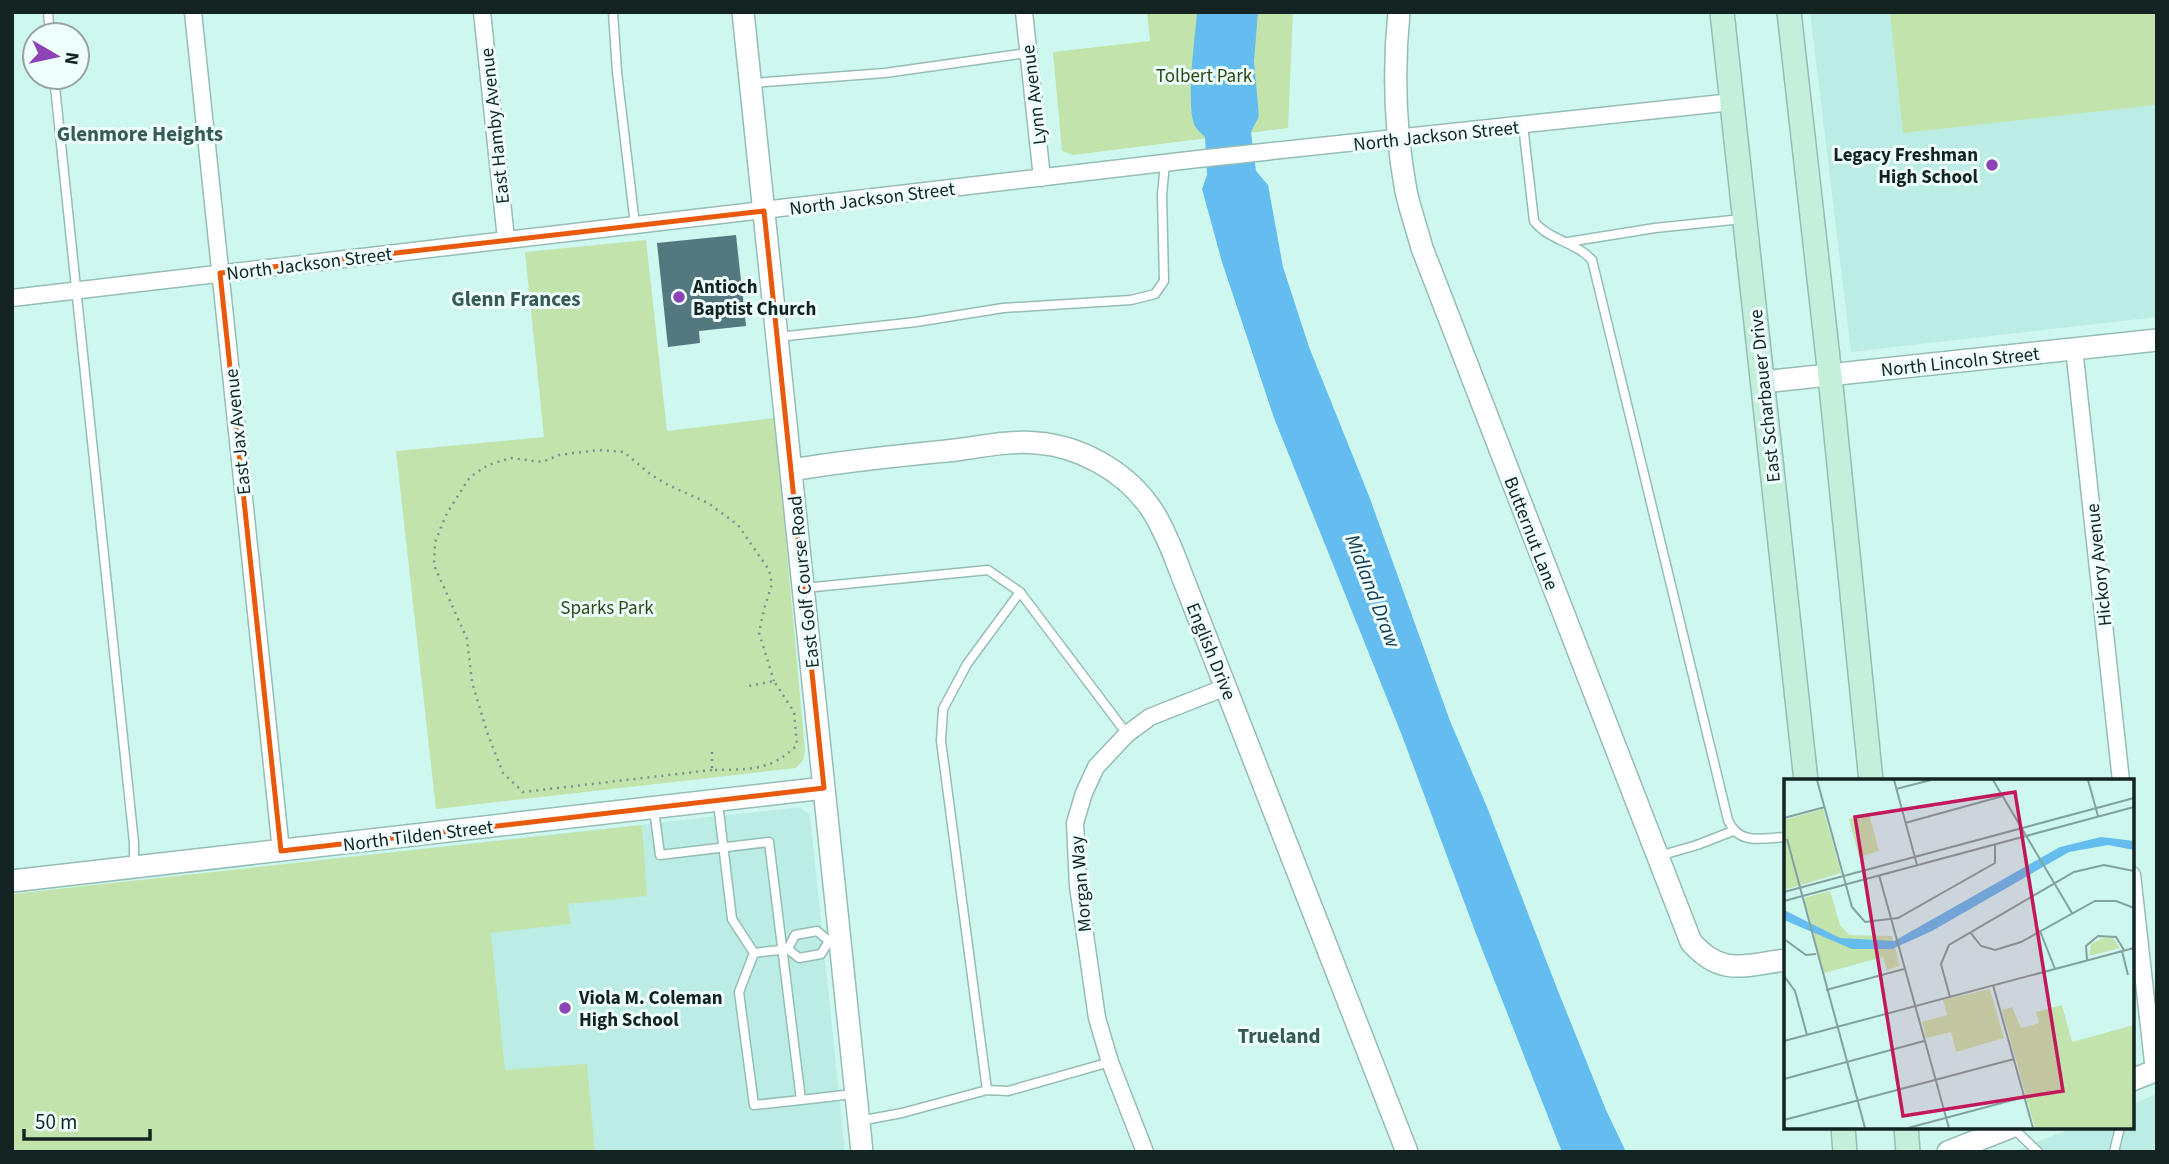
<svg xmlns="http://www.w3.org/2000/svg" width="2169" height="1164" font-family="'Source Sans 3',sans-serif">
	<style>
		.built { fill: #bbede5 }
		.green { fill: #c2e4ac }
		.water { fill: #64bdee }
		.building { fill: #53787f }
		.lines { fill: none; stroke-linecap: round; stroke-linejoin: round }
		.service-casing { stroke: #95bdb6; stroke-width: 11 }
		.minor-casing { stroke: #95bdb6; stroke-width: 19 }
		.tertiary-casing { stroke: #95bdb6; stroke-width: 24 }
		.secondary-casing { stroke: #95bdb6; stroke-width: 26 }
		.path { stroke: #789591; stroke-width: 2.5; stroke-dasharray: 2 5; stroke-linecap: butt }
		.service { stroke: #fff; stroke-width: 8 }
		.minor { stroke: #fff; stroke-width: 16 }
		.tertiary { stroke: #fff; stroke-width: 21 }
		.secondary { stroke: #c4efdb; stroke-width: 23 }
		.marked { fill: none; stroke: #e8590c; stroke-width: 5; stroke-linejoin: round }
		.poi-dot { fill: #8d43b5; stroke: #eefefc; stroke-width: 2.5 }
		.labels { text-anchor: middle; stroke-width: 6; stroke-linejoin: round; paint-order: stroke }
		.park-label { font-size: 19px; fill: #2c4814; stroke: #eefefc }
		.street-label { font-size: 19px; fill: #132321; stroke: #eefefc }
		.poi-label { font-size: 19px; font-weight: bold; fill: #132321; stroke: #eefefc; text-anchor: start }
		.neighbourhood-label { font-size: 21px; font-weight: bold; fill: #365b56; stroke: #eefefc }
		.water-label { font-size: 21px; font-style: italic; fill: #143b50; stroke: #eefefc }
		.inset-road { fill: none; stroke: #83a29d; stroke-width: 2 }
		.view { fill: #c2185b; fill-opacity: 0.15; stroke: #c2185b; stroke-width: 3.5 }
		.inset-edge { fill: none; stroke: #132321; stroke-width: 3.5 }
	</style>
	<rect width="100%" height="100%" fill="#cef7f0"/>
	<path class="built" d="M1810,12H2157V317L1851,352Z
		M800,807L810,815L845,1152H316L283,864Z
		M2157,1094V1152H2013L2075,1127H2132V1104Z"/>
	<path class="green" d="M1147,12H1293L1288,128L1073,155L1062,151L1053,52L1150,41Z
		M1890,12H2157V105L1903,133Z
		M646,240L667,431L775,418L805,751L803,760L796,768L436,809L396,451L544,437L525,252Z
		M642,825L647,896L568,904L571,924L491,933L505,1070L587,1064L595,1152H12V894Z"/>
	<path class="water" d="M1197,12H1258L1254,61L1259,116L1251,132L1256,171L1268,185L1283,267L1309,347L1369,496L1450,721L1487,807L1558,991L1606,1110L1626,1152H1562L1478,939L1401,733L1274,418L1222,262L1202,189L1207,175L1205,137C1201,133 1196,129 1194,124C1186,100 1195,39 1197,12Z"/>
	<path class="building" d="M736,235L746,326L699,331L700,343L668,347L657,243Z"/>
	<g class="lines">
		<g class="service-casing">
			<path id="service" d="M48,12L50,35
				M613,12L617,72L635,225
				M54,77L134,843V864
				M753,83L885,73L1027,53
				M1523,125L1534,221C1548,240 1576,242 1592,260L1728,820C1739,846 1762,838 1786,837
				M1568,242L1655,228L1742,219
				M778,337L916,322L1003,308L1131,300L1155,294L1164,281L1162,195L1165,163
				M804,588L988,570L1020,592L1127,734
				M1020,592L967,664L943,709L941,741L987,1090L1008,1091L1110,1062
				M718,803L732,919L754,953L788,949
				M654,810L660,855L769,842L801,1100L754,1105L739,992L754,953
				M1659,856L1697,845L1733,831
				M817,931L829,941L821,954L799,958L788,949L795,935Z
				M801,1100L853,1094
				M859,1121L902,1113L987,1090
				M2012,1127L2038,1152
				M2114,1152L2120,1127"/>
		</g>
		<g class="minor-casing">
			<path id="minor" d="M193,12L281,851
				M482,12L506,239
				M1024,12L1042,178
				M12,298L1198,159L1732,102
				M2074,348L2121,781
				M2132,875L2154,1071
				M1145,1152L1110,1062L1097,1018L1078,886L1075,823L1084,793L1096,767L1127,734L1150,717L1226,687"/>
		</g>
		<g class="tertiary-casing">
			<path id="tertiary" d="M743,12L862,1152
				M1399,12C1393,72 1395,132 1406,191C1410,210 1417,229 1422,248L1691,942C1722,977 1743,965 1786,960
				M1763,382L2157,340
				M792,470C843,461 895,456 946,451C976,448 1007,440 1037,443C1079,446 1122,470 1147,503C1158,517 1165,534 1172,550L1407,1152
				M12,881L824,788
				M2132,1080L2157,1070
				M1948,1152L2011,1127"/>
		</g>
		<g class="secondary-casing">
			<path id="secondary" d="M1722,12L1806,781
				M1789,12L1830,376L1871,781
				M1843,1127L1845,1152
				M1906,1127L1908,1152"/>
		</g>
		<path class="path" d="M712,752V770C748,769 770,772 797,745L794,712L774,681L749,686
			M712,770L523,792L503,773L487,732L472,682L467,639L434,565L435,542L447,513L470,477L488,465L511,458L542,462L559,455L598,450L624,452L650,474L668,485L708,503L738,525L769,570L772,584L764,609L759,633L774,681"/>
		<use href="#service" class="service"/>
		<use href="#minor" class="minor"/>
		<use href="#tertiary" class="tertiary"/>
		<use href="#secondary" class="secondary"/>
	</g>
	<path class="marked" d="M764,211L824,788L281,851L220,273Z"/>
	<g class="poi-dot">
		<circle cx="1992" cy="165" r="7"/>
		<circle cx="679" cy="297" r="7"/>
		<circle cx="565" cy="1008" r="7"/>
	</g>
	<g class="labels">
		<g class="park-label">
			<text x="1204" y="82">Tolbert Park</text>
			<text x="607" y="614">Sparks Park</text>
		</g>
		<g class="street-label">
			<text transform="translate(1033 95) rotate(-97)" y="7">Lynn Avenue</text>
			<text transform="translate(494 126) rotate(-96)" y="7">East Hamby Avenue</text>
			<text transform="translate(1436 135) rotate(-6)" y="7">North Jackson Street</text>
			<text transform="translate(872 198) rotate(-7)" y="7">North Jackson Street</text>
			<text transform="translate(309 263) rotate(-7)" y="7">North Jackson Street</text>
			<text transform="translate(1960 361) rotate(-6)" y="7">North Lincoln Street</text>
			<text transform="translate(1764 396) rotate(-96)" y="7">East Scharbauer Drive</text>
			<text transform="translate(237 432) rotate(-96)" y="7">East Jax Avenue</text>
			<text transform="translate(1532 533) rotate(69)" y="7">Butternut Lane</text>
			<text transform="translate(2098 565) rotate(-96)" y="7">Hickory Avenue</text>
			<text transform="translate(803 582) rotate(-96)" y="7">East Golf Course Road</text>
			<text transform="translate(1212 651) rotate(68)" y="7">English Drive</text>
			<text transform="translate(418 835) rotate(-7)" y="7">North Tilden Street</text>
			<text transform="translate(1080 884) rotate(-95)" y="7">Morgan Way</text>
		</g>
		<g class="poi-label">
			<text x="1978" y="161" text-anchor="end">Legacy Freshman<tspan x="1978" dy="22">High School</tspan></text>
			<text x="693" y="293">Antioch<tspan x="693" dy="22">Baptist Church</tspan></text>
			<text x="579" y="1004">Viola M. Coleman<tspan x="579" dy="22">High School</tspan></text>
		</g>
		<g class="neighbourhood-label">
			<text x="140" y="141">Glenmore Heights</text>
			<text x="516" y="306">Glenn Frances</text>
			<text x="1279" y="1043">Trueland</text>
		</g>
		<g class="water-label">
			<text transform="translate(1373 591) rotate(69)" y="7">Midland Draw</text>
		</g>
	</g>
	<g transform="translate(1784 779)">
		<rect width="350" height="350" fill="#cef7f0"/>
		<path d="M39,30L57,94L0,111V41ZM85,35L95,72L75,78L65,40ZM46,112L56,146L65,156L108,157L116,187L103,191L99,178L40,194L20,119ZM319,159H329L336,169L305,177L307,165ZM206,210L220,259L172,273L167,253L142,259L138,243L163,236L159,221ZM278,226L288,263L350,246V349H251L218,231L228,228L237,249L255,244L252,233Z" fill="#c2e4ac"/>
		<path d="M317,58L350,62V71L324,66L285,73L148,152L108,170H68L0,141V131L56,159L110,162L276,68Z" fill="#64bdee"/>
		<path class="inset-road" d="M33,1L68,128L81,143L114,139L211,84V66M110,1L133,86M209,1L288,134M304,1L314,37M112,10L147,1M0,39L41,28M121,44L219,17M3,60L81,349M95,96L165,349M0,113L350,19M0,122L350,28M256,152L271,190M186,153L197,167L211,171L237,163L311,122H332L350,129M0,160L22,176L32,175M338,172L344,196M303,181L302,167L314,157L332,158L340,171M0,197L11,212L23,256M209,206L249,349M42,211L120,190M166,218L157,185L165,166L290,93L320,86L350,92M0,262L350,169M0,300L140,262M0,341L230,280M124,349L240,318"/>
		<path class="view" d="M231,13L279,312L119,337L71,38Z"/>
		<rect width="350" height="350" class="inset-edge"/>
	</g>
	<rect width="2169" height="1164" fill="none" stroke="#132321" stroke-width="28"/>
	<g transform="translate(56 56) rotate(99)"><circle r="33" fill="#eefefc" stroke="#96a6a4" stroke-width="2"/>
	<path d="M0-5L12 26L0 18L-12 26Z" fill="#8d43b5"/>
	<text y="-10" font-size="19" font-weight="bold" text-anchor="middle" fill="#132321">N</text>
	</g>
	<path d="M24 1129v10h126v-10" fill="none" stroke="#132321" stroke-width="3.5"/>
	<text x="35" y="1129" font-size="21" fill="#132321" stroke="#eefefc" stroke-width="5" paint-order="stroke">50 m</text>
</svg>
